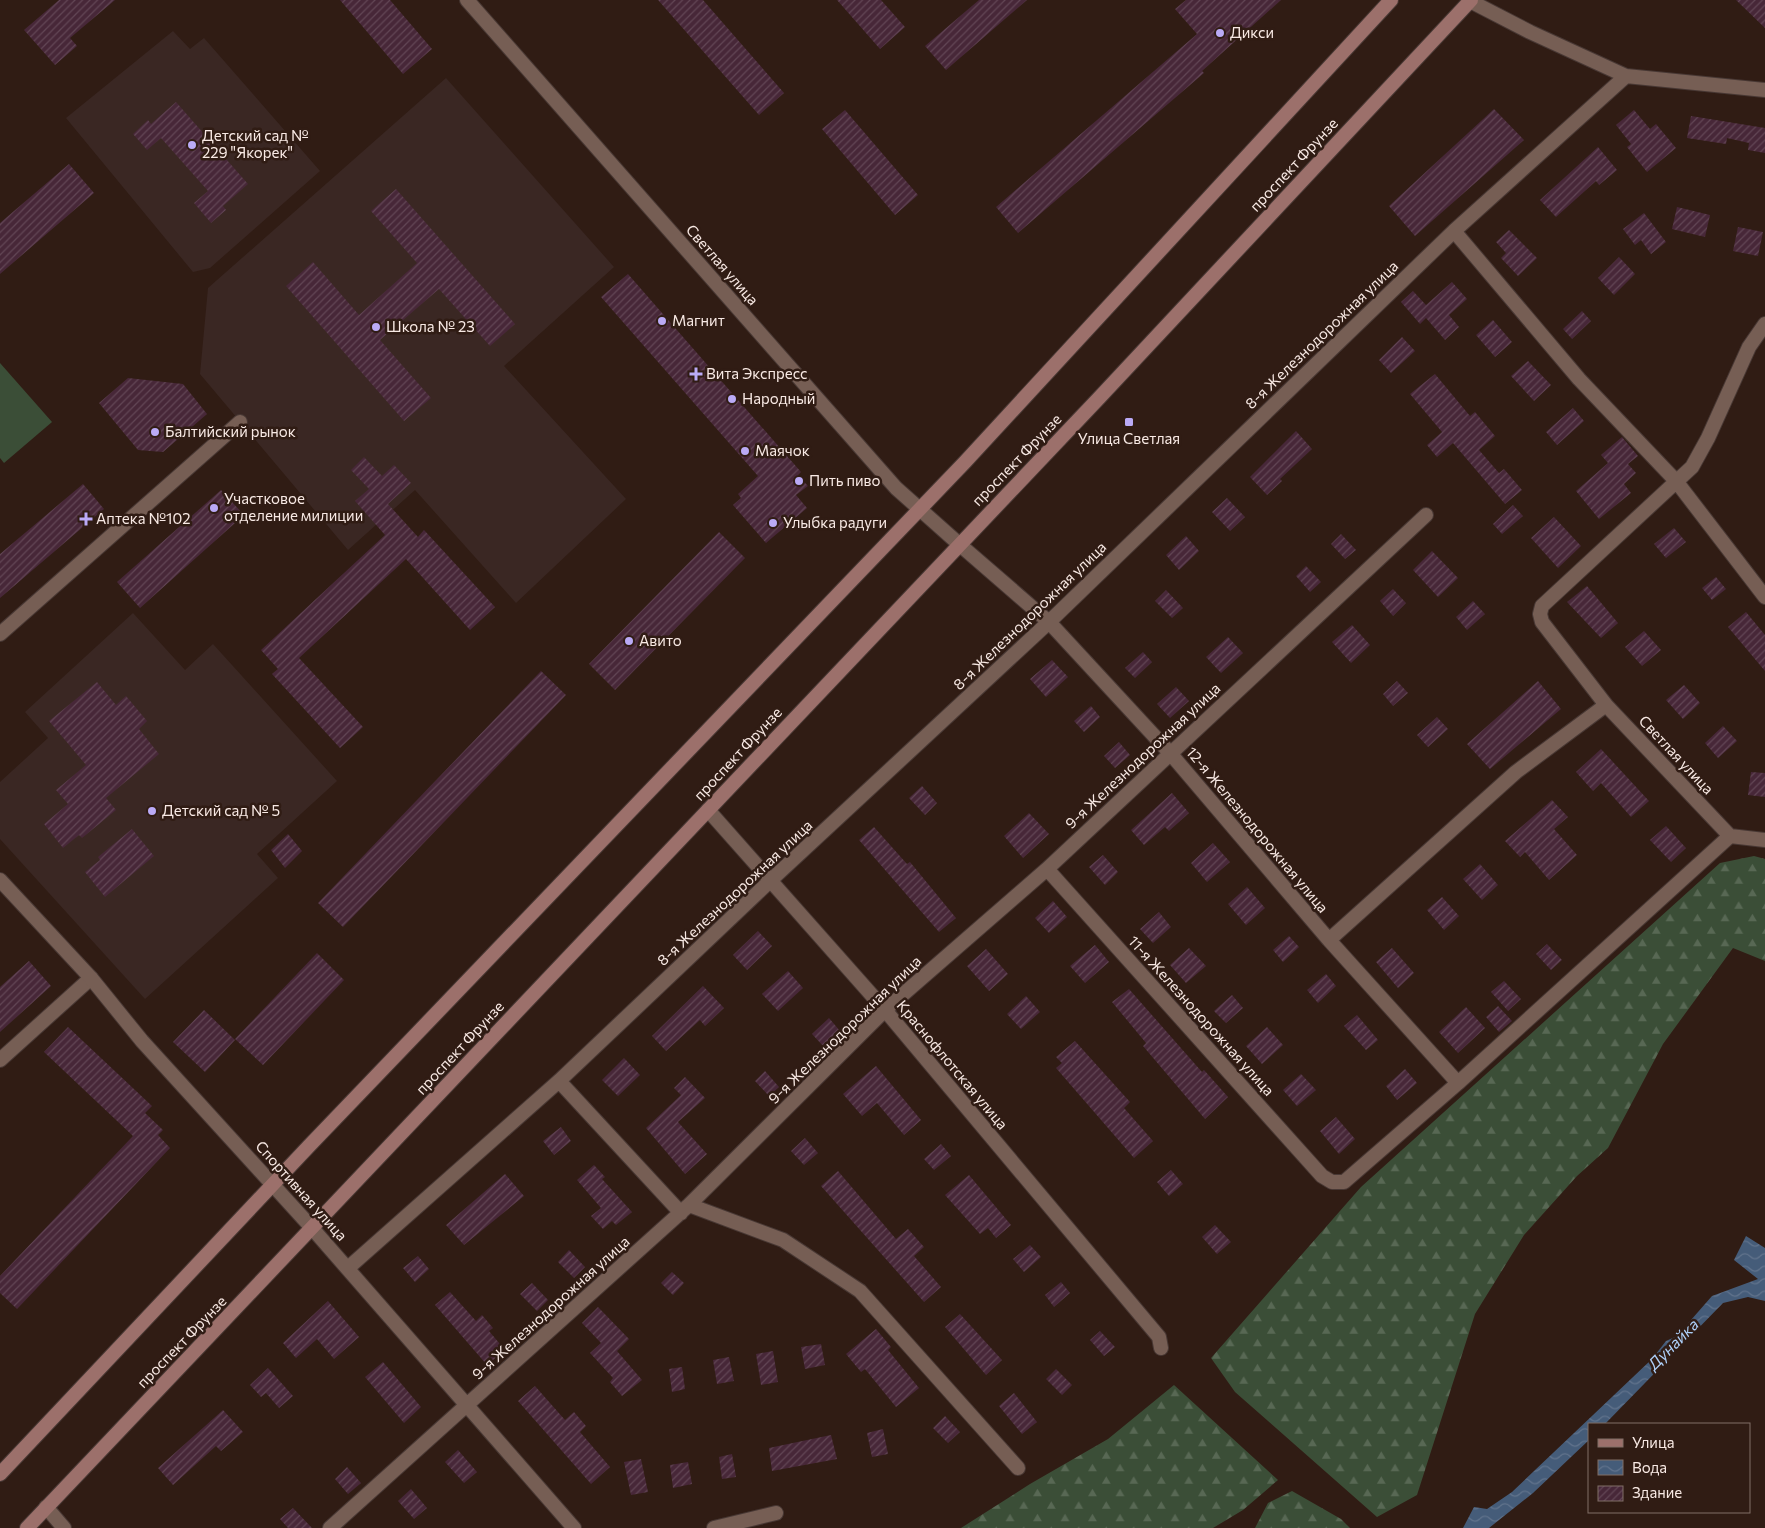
<svg xmlns="http://www.w3.org/2000/svg" width="1765" height="1528" font-family="Commissioner,sans-serif">
	<style>
		.education { fill: #3a2723 }
		.forest { fill: url(#forest-firs) }
		.garden { fill: #3b4e37 }
		.water { fill: url(#water-waves) }
		.building { fill: url(#building-hatch) }
		.lines { fill: none; stroke-linecap: round; stroke-linejoin: round }
		.minor-casing { stroke: #483834; stroke-width: 16 }
		.tertiary-casing { stroke: #483834; stroke-width: 16 }
		.secondary-casing { stroke: #483834; stroke-width: 16 }
		.minor { stroke: #765e54; stroke-width: 14 }
		.tertiary { stroke: #765e54; stroke-width: 14 }
		.secondary { stroke: #9c706b; stroke-width: 14 }
		.poi-dot { fill: #baaaf6; stroke: #301c14; stroke-width: 2 }
		.labels { text-anchor: middle; stroke-width: 5; stroke-linejoin: round; paint-order: stroke }
		.poi-label { font-size: 15px; fill: #f8e9e4; stroke: #301c14; text-anchor: start }
		.street-label { font-size: 15px; fill: #f8e9e4; stroke: #301c14 }
		.water-label { font-size: 16px; font-style: italic; fill: #aed0f9; stroke: #301c14 }
	</style>
	<defs>
		<pattern id="forest-firs" width="22" height="20" patternUnits="userSpaceOnUse" patternTransform="scale(1.25)"><rect width="22" height="20" fill="#3b4e37"/><path d="M5 1l3.5 6h-7zM16 11l3.5 6h-7z" fill="#586854"/></pattern>
		<pattern id="water-waves" width="16" height="10" patternUnits="userSpaceOnUse" patternTransform="scale(1.25)"><rect width="16" height="10" fill="#455c79"/><path d="M0 5q4-4 8 0t8 0" fill="none" stroke="#61738c"/></pattern>
		<pattern id="building-hatch" width="6" height="6" patternUnits="userSpaceOnUse" patternTransform="scale(1.25)"><rect width="6" height="6" fill="#472738"/><path d="M-1 1l2-2M0 6l6-6M5 7l2-2" fill="none" stroke="#624655"/></pattern>
	</defs>
	<rect width="100%" height="100%" fill="#301c14"/>
	<path class="education" d="M173,31L190,49L204,38L320,171L210,268L193,272L66,118Z
		M446,78L614,267L504,366L626,499L516,603L415,490L348,550L200,374L208,288Z
		M133,613L185,670L213,644L337,781L257,854L278,878L145,999L0,839V782L48,738L25,712Z"/>
	<path class="forest" d="M1754,856L1765,859V961L1733,948L1663,1044L1608,1148L1577,1176L1524,1235L1475,1314L1417,1495L1377,1517L1235,1392L1211,1358L1361,1187L1720,863Z
		M1174,1385L1278,1480L1243,1510L1213,1528H961L1030,1484L1108,1439Z
		M1292,1491L1341,1519L1350,1528H1255L1268,1503Z"/>
	<path class="garden" d="M0,363L52,422L4,463L0,458Z"/>
	<path class="water" d="M1746,1236L1765,1248V1301L1748,1297L1723,1303L1605,1424H1589V1440L1533,1493L1489,1528H1463L1474,1507L1487,1509L1512,1492L1652,1359L1666,1341L1677,1336L1712,1296L1758,1279L1734,1260Z"/>
	<path class="building" d="M59,0H115L70,38L77,46L55,65L24,30Z
		M340,0H390L432,49L403,74Z
		M658,0H703L784,93L759,115Z
		M837,0H881L905,27L880,49Z
		M979,0H1027L946,70L925,46Z
		M1186,0H1281L1202,71L1204,73L1018,233L996,207L1197,34L1175,9Z
		M1736,0H1765V28Z
		M176,102L248,184L223,206L226,210L211,223L194,203L208,191L161,138L147,150L133,134L148,120L151,124Z
		M1494,109L1524,140L1415,236L1389,206Z
		M845,110L918,195L895,215L822,129Z
		M1634,110L1650,129L1656,124L1676,148L1647,172L1627,147L1631,144L1616,125Z
		M1691,116L1765,128V153L1748,150L1749,143L1727,138L1726,144L1687,138Z
		M1598,147L1617,170L1599,185L1596,181L1556,217L1540,200Z
		M69,164L94,193L0,274V223Z
		M396,189L515,324L490,346L439,289L380,340L431,398L404,421L286,286L313,262L359,315L417,263L371,211Z
		M1677,207L1710,215L1705,237L1672,229Z
		M1644,213L1666,242L1651,254L1641,240L1635,245L1623,229Z
		M1738,227L1763,232L1758,256L1733,251Z
		M1509,230L1537,258L1518,276L1501,258L1506,253L1496,242Z
		M1619,257L1635,274L1614,295L1598,278Z
		M628,274L801,472L798,475L808,486L796,495L807,508L766,543L733,505L741,498L738,494L758,476L601,297Z
		M1452,282L1467,299L1449,315L1459,327L1445,340L1426,318L1420,324L1401,302L1413,291L1426,305Z
		M1582,311L1591,321L1572,339L1563,329Z
		M1493,320L1512,342L1495,357L1476,335Z
		M1402,337L1415,351L1391,373L1379,360Z
		M1528,361L1551,385L1534,401L1511,376Z
		M1435,374L1470,416L1475,412L1495,436L1479,450L1499,473L1504,469L1522,490L1505,504L1453,443L1437,457L1427,445L1442,432L1410,394Z
		M128,378L183,384L207,414L163,452L138,450L99,403Z
		M1573,408L1584,421L1557,445L1546,432Z
		M1296,431L1312,449L1280,479L1282,481L1267,495L1250,477Z
		M1622,437L1638,456L1628,464L1636,473L1624,484L1631,493L1599,519L1576,491L1608,463L1601,455Z
		M364,457L382,476L394,465L411,483L388,504L418,537L424,530L495,607L470,630L406,559L299,658L363,727L340,748L272,674L278,669L261,650L385,535L355,501L369,489L351,470Z
		M83,484L104,509L0,598V554Z
		M221,490L244,515L140,608L117,582Z
		M1227,498L1245,517L1230,531L1212,512Z
		M1513,505L1523,516L1502,534L1493,524Z
		M1554,517L1581,546L1558,568L1531,538Z
		M1674,528L1686,542L1666,558L1654,544Z
		M719,532L745,558L615,690L589,664Z
		M1341,534L1356,550L1345,559L1331,544Z
		M1186,536L1199,551L1179,570L1166,555Z
		M1432,551L1458,578L1438,597L1413,570Z
		M1306,566L1321,582L1310,592L1296,576Z
		M1716,577L1726,589L1712,600L1702,588Z
		M1587,586L1618,623L1601,638L1567,602Z
		M1393,589L1406,603L1393,616L1380,601Z
		M1166,590L1183,608L1172,618L1155,601Z
		M1473,601L1485,614L1467,630L1456,617Z
		M1746,612L1765,635V671L1728,627Z
		M1352,625L1370,645L1351,663L1332,642Z
		M1644,631L1661,650L1642,666L1625,647Z
		M1228,637L1243,653L1221,673L1206,657Z
		M1143,652L1152,662L1135,678L1125,668Z
		M1052,660L1068,677L1046,697L1030,679Z
		M541,671L566,695L343,927L318,903Z
		M1397,681L1408,693L1393,706L1383,694Z
		M1538,681L1561,709L1490,769L1467,744Z
		M97,682L116,705L126,696L147,721L139,729L159,754L106,798L116,810L82,838L79,835L63,848L44,824L68,804L56,790L86,765L49,721Z
		M1684,685L1700,703L1683,719L1666,700Z
		M1176,687L1189,701L1170,718L1157,704Z
		M1091,706L1100,717L1084,732L1074,721Z
		M1437,717L1448,729L1428,747L1417,735Z
		M1723,726L1737,741L1718,758L1705,743Z
		M1119,742L1130,755L1115,768L1104,756Z
		M1601,749L1649,801L1631,817L1601,783L1593,791L1576,772Z
		M1751,772L1765,773V797L1748,795Z
		M922,786L937,803L925,815L909,798Z
		M1172,793L1189,813L1169,831L1165,827L1144,845L1131,830Z
		M1552,800L1568,817L1554,829L1577,855L1549,880L1525,852L1520,857L1505,841Z
		M1029,813L1049,834L1023,858L1004,836Z
		M1666,826L1686,848L1671,862L1650,840Z
		M874,827L907,864L910,862L956,918L939,932L859,840Z
		M132,829L154,856L105,897L85,872L100,860L98,857Z
		M288,834L302,851L285,868L271,850Z
		M1213,843L1230,862L1207,882L1191,863Z
		M1103,855L1118,872L1105,885L1089,867Z
		M1480,864L1498,885L1482,900L1463,879Z
		M1247,887L1265,908L1246,925L1228,904Z
		M1442,897L1459,916L1444,930L1427,910Z
		M1053,901L1067,917L1049,933L1035,918Z
		M1159,912L1171,927L1153,943L1140,929Z
		M758,931L772,946L747,970L733,955Z
		M1289,936L1299,947L1283,962L1273,950Z
		M1547,944L1562,960L1551,970L1536,954Z
		M1095,945L1109,962L1085,983L1070,966Z
		M1189,948L1206,966L1186,983L1170,965Z
		M1392,948L1414,973L1398,988L1376,962Z
		M986,949L1008,974L989,991L967,966Z
		M317,953L344,980L263,1065L235,1039Z
		M29,961L51,986L0,1032V987Z
		M788,971L803,988L778,1011L762,994Z
		M1326,974L1336,986L1318,1003L1307,990Z
		M1504,981L1521,999L1508,1011L1491,992Z
		M703,986L724,1008L705,1026L700,1020L666,1051L652,1036Z
		M1129,989L1202,1072L1204,1070L1228,1097L1205,1119L1143,1046L1146,1043L1112,1002Z
		M1232,995L1243,1008L1226,1023L1214,1011Z
		M1026,996L1040,1012L1021,1029L1007,1014Z
		M1498,1006L1512,1021L1499,1032L1486,1017Z
		M1466,1007L1485,1028L1458,1053L1439,1032Z
		M204,1010L235,1040L205,1072L173,1042Z
		M1357,1015L1378,1040L1366,1050L1344,1026Z
		M829,1018L840,1031L823,1046L812,1034Z
		M68,1027L152,1106L145,1113L163,1130L158,1135L170,1148L17,1309L0,1293V1276L133,1136L44,1052Z
		M1267,1027L1283,1045L1262,1064L1246,1046Z
		M1075,1041L1130,1102L1124,1108L1153,1141L1134,1158L1056,1068L1062,1063L1056,1057Z
		M624,1058L640,1075L618,1096L602,1080Z
		M876,1066L921,1120L904,1135L877,1103L862,1116L843,1094Z
		M1405,1069L1417,1083L1397,1100L1386,1086Z
		M765,1071L779,1087L769,1096L755,1081Z
		M1301,1074L1316,1090L1297,1106L1283,1090Z
		M685,1077L705,1098L678,1122L707,1154L685,1174L646,1128L681,1095L674,1088Z
		M1336,1117L1355,1139L1339,1154L1320,1131Z
		M561,1127L571,1141L554,1155L543,1141Z
		M805,1138L818,1153L804,1165L791,1151Z
		M941,1144L951,1156L934,1170L924,1159Z
		M594,1165L605,1177L602,1179L632,1212L616,1225L612,1221L603,1229L591,1216L601,1208L577,1180Z
		M1171,1170L1183,1184L1169,1196L1157,1182Z
		M838,1171L896,1239L908,1229L924,1247L914,1256L941,1287L924,1302L821,1186Z
		M505,1174L524,1196L464,1245L446,1225Z
		M969,1175L1011,1225L996,1238L988,1228L980,1234L945,1195Z
		M1215,1225L1231,1242L1217,1254L1202,1237Z
		M1030,1245L1041,1257L1024,1272L1013,1259Z
		M569,1250L585,1267L574,1278L558,1262Z
		M418,1256L429,1269L415,1282L403,1268Z
		M672,1272L684,1283L673,1295L661,1283Z
		M1061,1282L1070,1293L1054,1307L1045,1295Z
		M532,1283L548,1300L537,1311L520,1294Z
		M450,1292L476,1321L482,1315L493,1328L489,1331L505,1350L487,1365L435,1305Z
		M328,1301L359,1337L334,1359L317,1339L296,1358L283,1343Z
		M598,1307L629,1339L617,1351L642,1380L622,1396L610,1382L613,1378L590,1353L601,1343L582,1323Z
		M960,1314L1002,1360L986,1375L945,1327Z
		M876,1329L891,1347L888,1350L919,1388L896,1407L865,1369L861,1372L846,1354Z
		M1100,1331L1115,1347L1104,1356L1090,1340Z
		M821,1344L825,1365L805,1369L801,1347Z
		M773,1351L778,1382L761,1385L756,1354Z
		M729,1357L734,1381L717,1384L713,1360Z
		M383,1362L421,1407L404,1423L365,1377Z
		M682,1367L685,1389L672,1392L669,1369Z
		M268,1368L293,1396L279,1408L266,1393L261,1397L250,1385Z
		M1056,1369L1072,1385L1062,1395L1046,1379Z
		M535,1386L565,1420L574,1412L586,1426L580,1432L610,1467L591,1484L518,1401Z
		M1014,1393L1037,1422L1022,1434L999,1406Z
		M223,1410L243,1432L221,1451L216,1446L173,1485L158,1468Z
		M945,1416L960,1432L948,1443L933,1428Z
		M883,1429L888,1454L872,1457L867,1433Z
		M831,1435L837,1459L772,1471L769,1448Z
		M458,1450L477,1472L464,1483L445,1462Z
		M732,1454L736,1477L722,1479L719,1457Z
		M641,1459L648,1492L631,1495L624,1462Z
		M688,1462L692,1484L673,1488L670,1465Z
		M347,1467L361,1483L348,1494L335,1479Z
		M411,1489L427,1508L414,1519L398,1501Z
		M293,1508L312,1528H288L280,1519Z"/>
	<g class="lines">
		<g class="minor-casing">
			<path id="minor" d="M1470,1L1530,32L1626,76
				M1454,231L1579,379L1676,481L1765,597
				M959,544L1049,622L1170,753L1329,940L1458,1083
				M0,634L240,422
				M1606,705L1542,622L1540,614L1542,606L1692,467L1708,438L1749,347L1765,324
				M708,810L885,1010L1159,1337L1161,1348
				M1730,836L1765,840
				M1047,869L1322,1176L1332,1182H1344L1458,1083L1730,836
				M1329,940L1516,772L1606,705L1730,836
				M0,1060L91,978
				M559,1081L681,1213
				M689,1205L783,1240L860,1291L1018,1468
				M312,1228L574,1528
				M348,1268L559,1081L771,880L1049,622L1454,231L1626,76L1765,90
				M46,1507L64,1528
				M330,1528L689,1205L885,1010L1047,869L1426,515
				M714,1528L776,1513"/>
		</g>
		<g class="tertiary-casing">
			<path id="tertiary" d="M467,0L896,488L959,544
				M0,880L91,978L142,1041L312,1228"/>
		</g>
		<g class="secondary-casing">
			<path id="secondary" d="M0,1474L309,1146L965,462L1391,0
				M27,1528L1099,398L1471,0"/>
		</g>
		<use href="#minor" class="minor"/>
		<use href="#tertiary" class="tertiary"/>
		<use href="#secondary" class="secondary"/>
	</g>
	<g class="poi-dot">
		<circle cx="1220" cy="33" r="5"/>
		<circle cx="192" cy="145" r="5"/>
		<circle cx="662" cy="321" r="5"/>
		<circle cx="376" cy="327" r="5"/>
		<path d="M693.5 366.5h5v5h5v5h-5v5h-5v-5h-5v-5h5z"/>
		<circle cx="732" cy="399" r="5"/>
		<rect x="1124" y="417" width="10" height="10" rx="2.5"/>
		<circle cx="155" cy="432" r="5"/>
		<circle cx="745" cy="451" r="5"/>
		<circle cx="799" cy="481" r="5"/>
		<circle cx="214" cy="508" r="5"/>
		<path d="M83.5 511.5h5v5h5v5h-5v5h-5v-5h-5v-5h5z"/>
		<circle cx="773" cy="523" r="5"/>
		<circle cx="629" cy="641" r="5"/>
		<circle cx="152" cy="811" r="5"/>
	</g>
	<g class="labels">
		<g class="poi-label">
			<text x="1230" y="38">Дикси</text>
			<text x="202" y="141">Детский сад №<tspan x="202" dy="17">229 "Якорек"</tspan></text>
			<text x="672" y="326">Магнит</text>
			<text x="386" y="332">Школа № 23</text>
			<text x="706" y="379">Вита Экспресс</text>
			<text x="742" y="404">Народный</text>
			<text x="165" y="437">Балтийский рынок</text>
			<text x="1129" y="444" text-anchor="middle">Улица Светлая</text>
			<text x="755" y="456">Маячок</text>
			<text x="809" y="486">Пить пиво</text>
			<text x="224" y="504">Участковое<tspan x="224" dy="17">отделение милиции</tspan></text>
			<text x="96" y="524">Аптека №102</text>
			<text x="783" y="528">Улыбка радуги</text>
			<text x="639" y="646">Авито</text>
			<text x="162" y="816">Детский сад № 5</text>
		</g>
		<g class="street-label">
			<text transform="translate(1294 165) rotate(-47)" y="5">проспект Фрунзе</text>
			<text transform="translate(722 265) rotate(49)" y="5">Светлая улица</text>
			<text transform="translate(1322 335) rotate(-44)" y="5">8-я Железнодорожная улица</text>
			<text transform="translate(1017 460) rotate(-46)" y="5">проспект Фрунзе</text>
			<text transform="translate(1030 616) rotate(-44)" y="5">8-я Железнодорожная улица</text>
			<text transform="translate(738 754) rotate(-47)" y="5">проспект Фрунзе</text>
			<text transform="translate(1676 755) rotate(47)" y="5">Светлая улица</text>
			<text transform="translate(1143 756) rotate(-43)" y="5">9-я Железнодорожная улица</text>
			<text transform="translate(1257 830) rotate(50)" y="5">12-я Железнодорожная улица</text>
			<text transform="translate(735 893) rotate(-43)" y="5">8-я Железнодорожная улица</text>
			<text transform="translate(1201 1016) rotate(48)" y="5">11-я Железнодорожная улица</text>
			<text transform="translate(845 1030) rotate(-44)" y="5">9-я Железнодорожная улица</text>
			<text transform="translate(460 1048) rotate(-47)" y="5">проспект Фрунзе</text>
			<text transform="translate(952 1065) rotate(50)" y="5">Краснофлотская улица</text>
			<text transform="translate(301 1191) rotate(48)" y="5">Спортивная улица</text>
			<text transform="translate(551 1308) rotate(-42)" y="5">9-я Железнодорожная улица</text>
			<text transform="translate(182 1342) rotate(-46)" y="5">проспект Фрунзе</text>
		</g>
		<g class="water-label">
			<text transform="translate(1673 1344) rotate(-45)" y="6">Дунайка</text>
		</g>
	</g>
	<rect x="1588" y="1423" width="162" height="90" fill="#301c14" stroke="#806e67"/>
	<rect x="1598" y="1439" width="25" height="8" fill="#9c706b" stroke="#806e67"/>
	<text x="1632" y="1448" font-size="15" fill="#f8e9e4">Улица</text>
	<rect x="1598" y="1460" width="25" height="15" fill="url(#water-waves)" stroke="#806e67"/>
	<text x="1632" y="1473" font-size="15" fill="#f8e9e4">Вода</text>
	<rect x="1598" y="1486" width="25" height="15" fill="url(#building-hatch)" stroke="#806e67"/>
	<text x="1632" y="1498" font-size="15" fill="#f8e9e4">Здание</text>
</svg>
